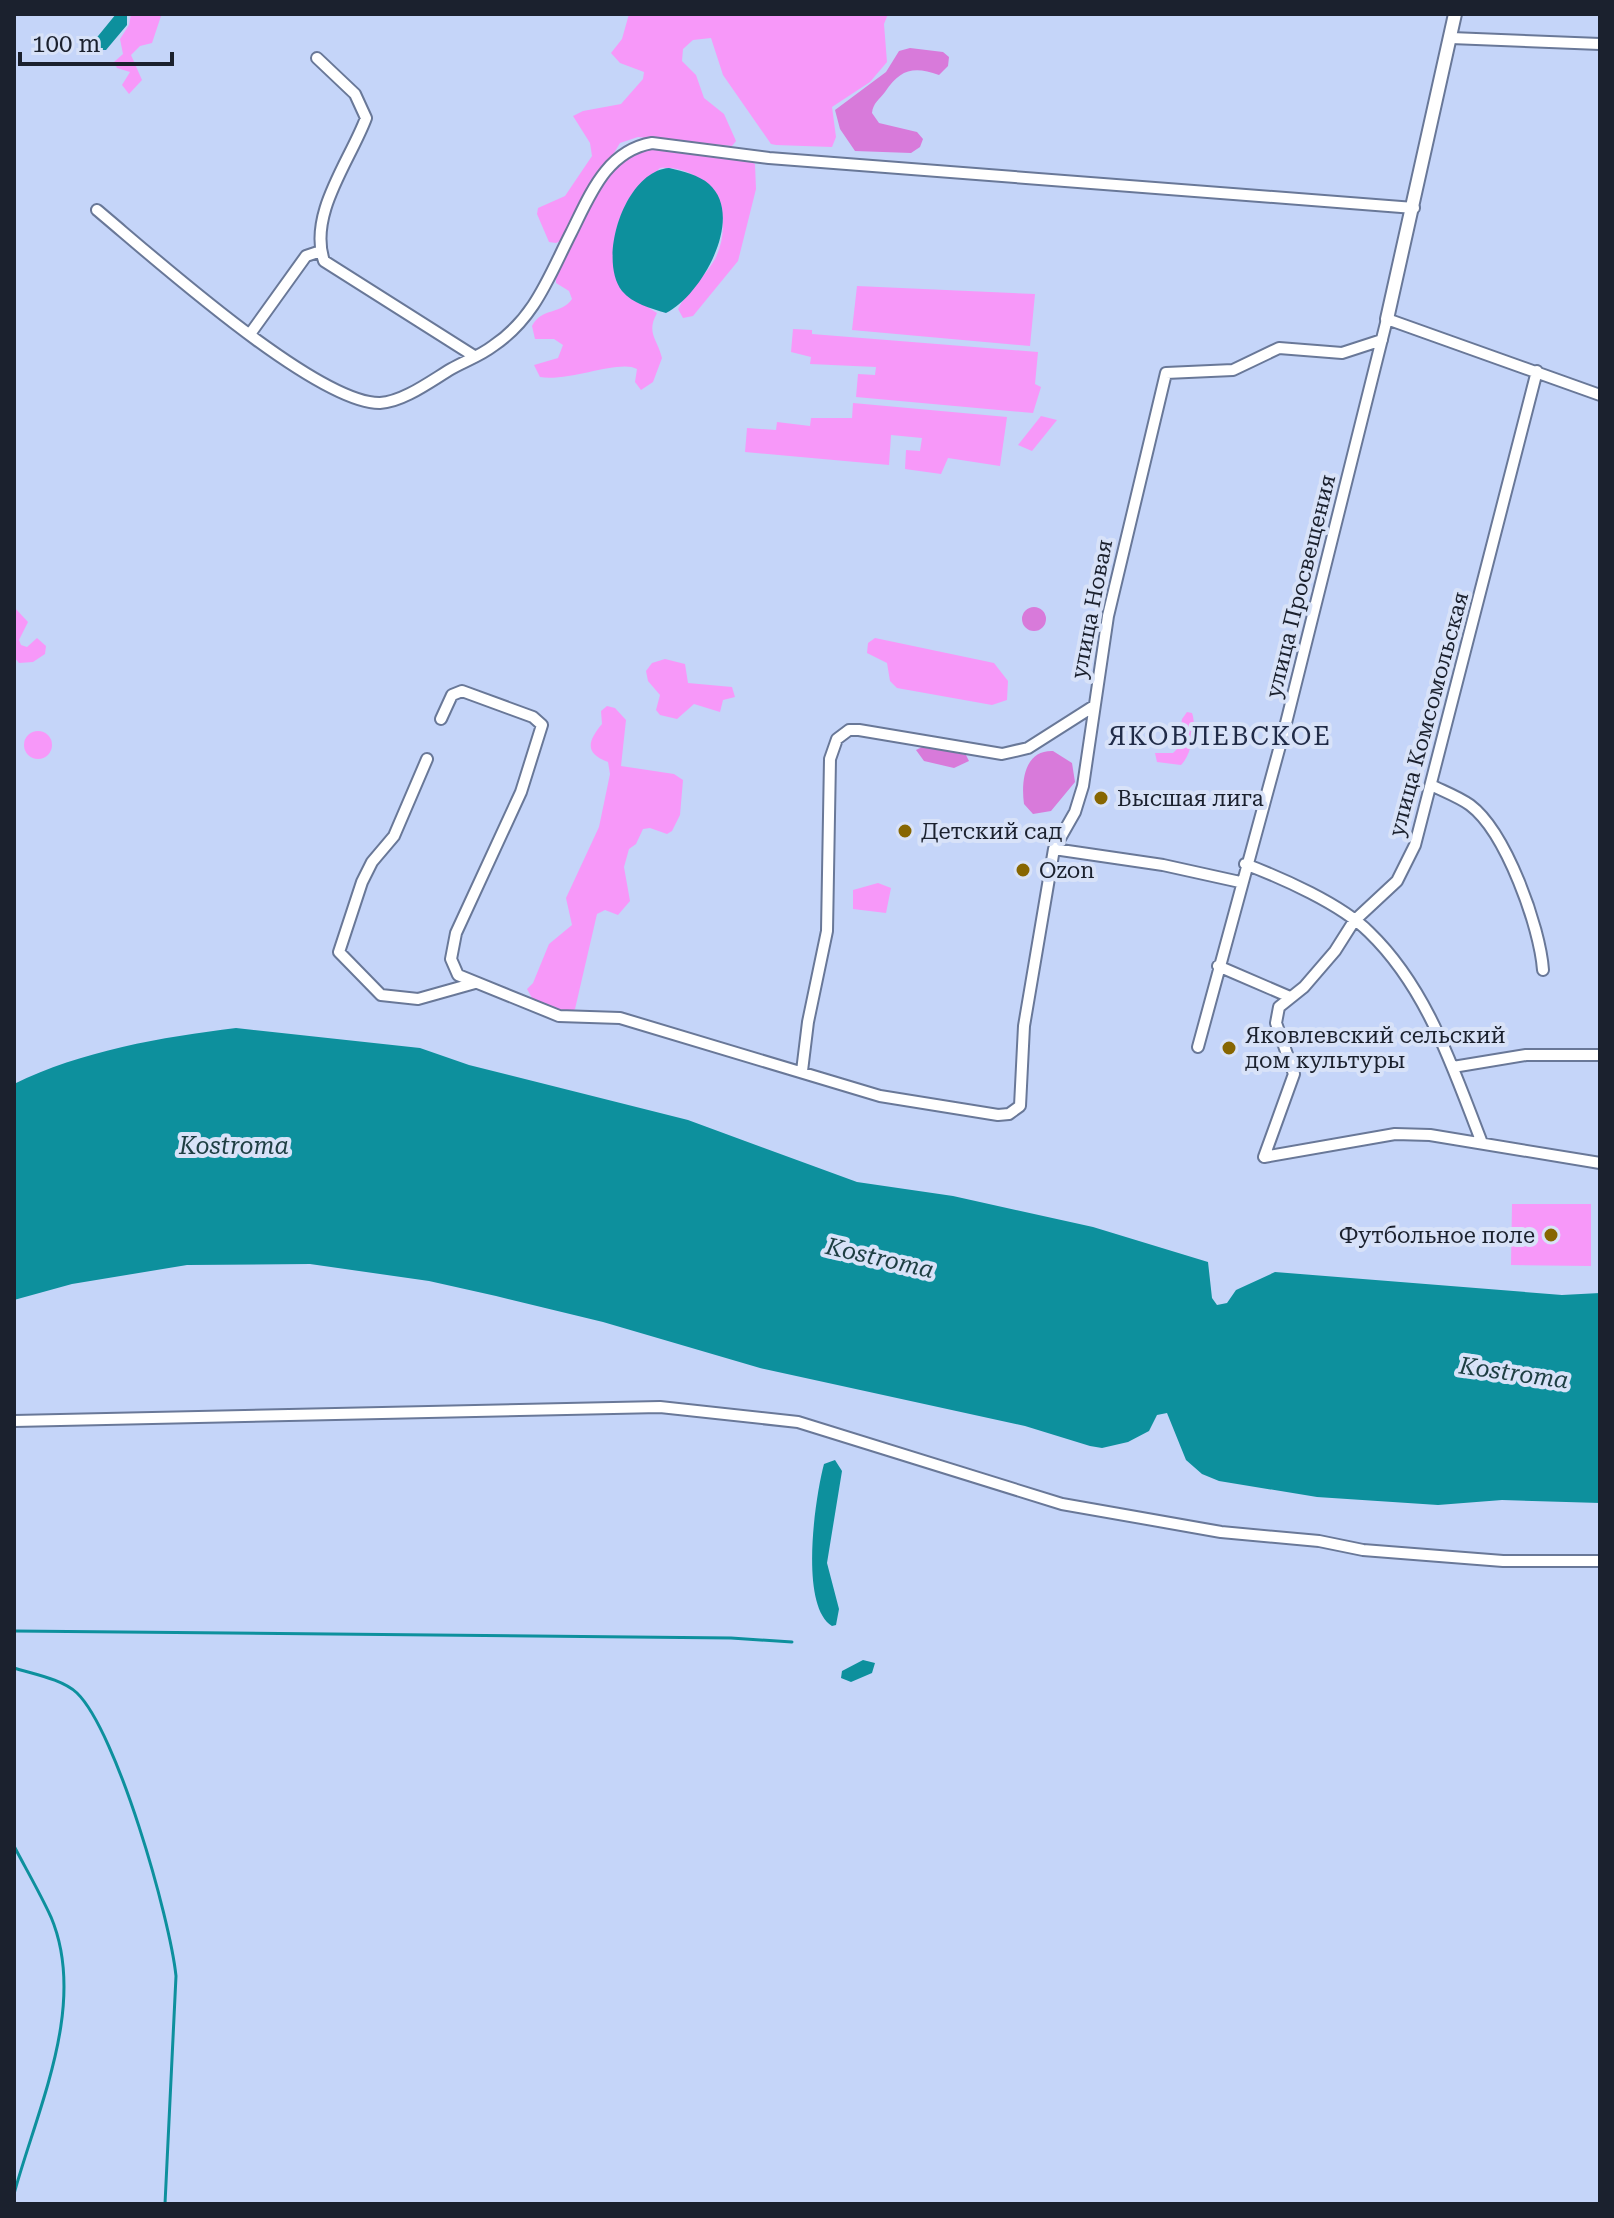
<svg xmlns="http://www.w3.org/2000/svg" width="1614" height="2218" font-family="'Roboto Serif',serif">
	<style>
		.green { fill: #f798f9 }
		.forest { fill: #d87ada }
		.water { fill: #0d909d }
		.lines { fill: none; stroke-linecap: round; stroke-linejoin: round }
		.stream { stroke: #0d909d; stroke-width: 3 }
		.minor-casing { stroke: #697898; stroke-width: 14 }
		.tertiary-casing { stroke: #697898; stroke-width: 16 }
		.minor { stroke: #fff; stroke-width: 10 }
		.tertiary { stroke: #fff; stroke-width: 12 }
		.poi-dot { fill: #876601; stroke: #d8e2f8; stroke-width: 3 }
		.labels { text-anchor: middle; stroke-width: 8; stroke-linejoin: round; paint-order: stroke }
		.street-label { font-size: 22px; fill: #1b212e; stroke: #d8e2f8 }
		.poi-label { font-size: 22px; fill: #1b212e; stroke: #d8e2f8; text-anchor: start }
		.water-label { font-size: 24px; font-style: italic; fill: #1d3e42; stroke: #d8e2f8 }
		.quarter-label { font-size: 26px; letter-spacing: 2px; fill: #202b47; stroke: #d8e2f8 }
	</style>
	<rect width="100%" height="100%" fill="#c5d5f9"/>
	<path class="green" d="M131,14L161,16L152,43L140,46L131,55L142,80L129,94L122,85L130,72L117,68L114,62L123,54L120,39L129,25Z
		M629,14H888L884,24L887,62L870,82L832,107L836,137L832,147L776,145L771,144L723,75L711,38L693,40L683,49L682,61L696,75L704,98L724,114L736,141L732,146L638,137L620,143L562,240L556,243L549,242L537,214L538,208L565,196L592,156L590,143L573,116L583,111L621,104L643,79L644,72L620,63L611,53L622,39Z
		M651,148L744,158L755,164L756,189L738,261L693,316L683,318L678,309C687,290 705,277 715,259C737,216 710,165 660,168C618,209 605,231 621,290L657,313C646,333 657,338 662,358L653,382L641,390L635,382L637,369C620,359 569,382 540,377L534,365L558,358L563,345L554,339H535L532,326C542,307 561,315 572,299L569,291L556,283V272C577,232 604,158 651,148Z
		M857,286L1035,294L1030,346L852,330Z
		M793,329L812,330V334L1038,352L1035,384L1041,387L1033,413L856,397L858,374L875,375L876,367L810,364L811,357L791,352Z
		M853,403L1007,417L1000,466L948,458L941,474L905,469L906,450L920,451L922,438L891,435L889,465L745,452L747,428L776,430L777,422L810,426L811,418H852Z
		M1041,416L1057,420L1032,451L1018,445Z
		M14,607L28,622L19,640L21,645L27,647L37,638L46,646L45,654L33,662L19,663L14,657Z
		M875,638L994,663L1008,681L1007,700L992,705L897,688L890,681L887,663L867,653L868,643Z
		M665,659L685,664L688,683L732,687L735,697L723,700L720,712L694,704L677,719L660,715L656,710L660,695L648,681L646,671L652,663Z
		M607,706L615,708L626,720L621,766L674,774L683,780L680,815L672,831L667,834L650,828L643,829L636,844L629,849L624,867L630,901L618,915L605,910L597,914L575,1009L568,1013L532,998L527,989L533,983L549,944L572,925L566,898L599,827L610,774L608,762C585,753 587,742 602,724L601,711Z
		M1187,712L1192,713C1197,726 1191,756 1181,765L1157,762L1155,753H1173L1178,748L1182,719Z
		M24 745a14 14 0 1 1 28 0a14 14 0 1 1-28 0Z
		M878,883L891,888L886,913L853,909V890Z
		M1512,1204H1591V1266L1511,1265Z"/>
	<path class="forest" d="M910,48L943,52L949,57L948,66L939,75C914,66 900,69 885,92C879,100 873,103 872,113L879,123L917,132L923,139L920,147L911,153L855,151L840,129L835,110L886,72L899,51Z
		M1022 619a12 12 0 1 1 24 0a12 12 0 1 1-24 0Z
		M924,746L966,755L969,761L954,768L924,761L916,750Z
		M1053,751L1072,763L1075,782L1051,811L1033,814L1024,804C1021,782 1024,750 1053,751Z"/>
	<path class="water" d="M116,14L127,16V25L106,50H94V41Z
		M669,168C682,171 699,175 709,184C746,217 701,296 666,313C650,308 633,304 622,291C597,259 625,171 669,168Z
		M236,1028L420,1048L469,1065L688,1120L857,1182L953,1196L1093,1227L1208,1262L1212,1298L1217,1305L1227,1303L1236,1290L1275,1272L1562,1295L1600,1293V1503L1502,1500L1438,1505L1317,1497L1219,1481L1202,1474L1186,1460L1167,1413L1157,1415L1149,1431L1128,1442L1102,1448L1090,1446L1025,1426L760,1368L603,1322L496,1296L429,1281L310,1264L187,1265L72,1284L14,1300V1084C81,1051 162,1037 236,1028Z
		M835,1460L842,1471L827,1563L839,1609L836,1625L832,1626C799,1605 815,1498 824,1464Z
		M863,1660L875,1663L872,1673L851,1682L841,1678L842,1671Z"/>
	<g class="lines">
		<path class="stream" d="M14,1631L731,1638L792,1642
			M14,1668C33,1674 62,1679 77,1693C117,1732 170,1918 176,1976L165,2204
			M14,1846C26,1869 40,1893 51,1917C88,2005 37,2109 14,2194"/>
		<g class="minor-casing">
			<path id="minor" d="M1451,38L1600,44
				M317,58L355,94L366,118C350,161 308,214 324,261L474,356
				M97,210C150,254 316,404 380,403C403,402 431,381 451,369C465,361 480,356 493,346C535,318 549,276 571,233C590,195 606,151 652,143L769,158L1414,208
				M250,334L306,256L321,251
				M1537,371L1415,845L1397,881L1354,921L1335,951L1304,987L1279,1007L1276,1023L1294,1074L1264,1157L1395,1134L1430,1135L1600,1163
				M441,719L452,695L462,691L533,717L542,725L521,792L456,933L451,959L458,975L559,1016L620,1018L880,1096L998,1115L1009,1114L1020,1106L1024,1026L1054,849L1163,865L1240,882
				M427,759L394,836L372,862L362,882L339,952L381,995L418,999L475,983
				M1431,785C1443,791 1459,797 1470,805C1506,832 1540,927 1543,970
				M1054,849L1075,812L1083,786L1108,616L1166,373L1233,370L1279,348L1342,353L1382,340
				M1245,864C1282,878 1341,904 1369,932C1428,989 1453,1069 1482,1143
				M1218,966L1290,997
				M1198,1047L1284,731L1387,319L1600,395
				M1453,1067L1526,1055H1600
				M802,1071L808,1022L827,931L830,759L837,739L849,730H859L1002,754L1028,748L1094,706
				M14,1421L660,1407L798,1422L1062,1504L1221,1532L1319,1541L1363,1550L1503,1561H1600"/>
		</g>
		<g class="tertiary-casing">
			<path id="tertiary" d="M1387,319L1455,14"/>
		</g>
		<use href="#minor" class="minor"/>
		<use href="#tertiary" class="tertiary"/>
	</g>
	<g class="poi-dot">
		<circle cx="1101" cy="798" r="8"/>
		<circle cx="905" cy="831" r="8"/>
		<circle cx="1023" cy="870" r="8"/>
		<circle cx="1229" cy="1048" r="8"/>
		<circle cx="1551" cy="1235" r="8"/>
	</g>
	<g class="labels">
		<g class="street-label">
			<text transform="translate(1300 586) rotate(-76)" y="8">улица Просвещения</text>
			<text transform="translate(1091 609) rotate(-79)" y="8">улица Новая</text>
			<text transform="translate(1428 714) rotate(-75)" y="8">улица Комсомольская</text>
		</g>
		<g class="poi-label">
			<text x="1117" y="806">Высшая лига</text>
			<text x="921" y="839">Детский сад</text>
			<text x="1039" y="878">Ozon</text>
			<text x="1245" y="1043">Яковлевский сельский<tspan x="1245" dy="25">дом культуры</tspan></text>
			<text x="1535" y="1243" text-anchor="end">Футбольное поле</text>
		</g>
		<g class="water-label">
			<text x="234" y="1154">Kostroma</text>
			<text transform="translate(880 1258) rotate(13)" y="8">Kostroma</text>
			<text transform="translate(1514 1373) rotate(8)" y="8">Kostroma</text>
		</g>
		<g class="quarter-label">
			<text x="1220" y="745">ЯКОВЛЕВСКОЕ</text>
		</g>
	</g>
	<rect width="1614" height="2218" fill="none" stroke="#1b212e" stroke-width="32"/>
	<path d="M20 52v12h152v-12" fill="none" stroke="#1b212e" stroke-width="4"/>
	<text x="32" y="52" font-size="24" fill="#1b212e" stroke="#d8e2f8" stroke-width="6" paint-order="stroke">100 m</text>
</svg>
